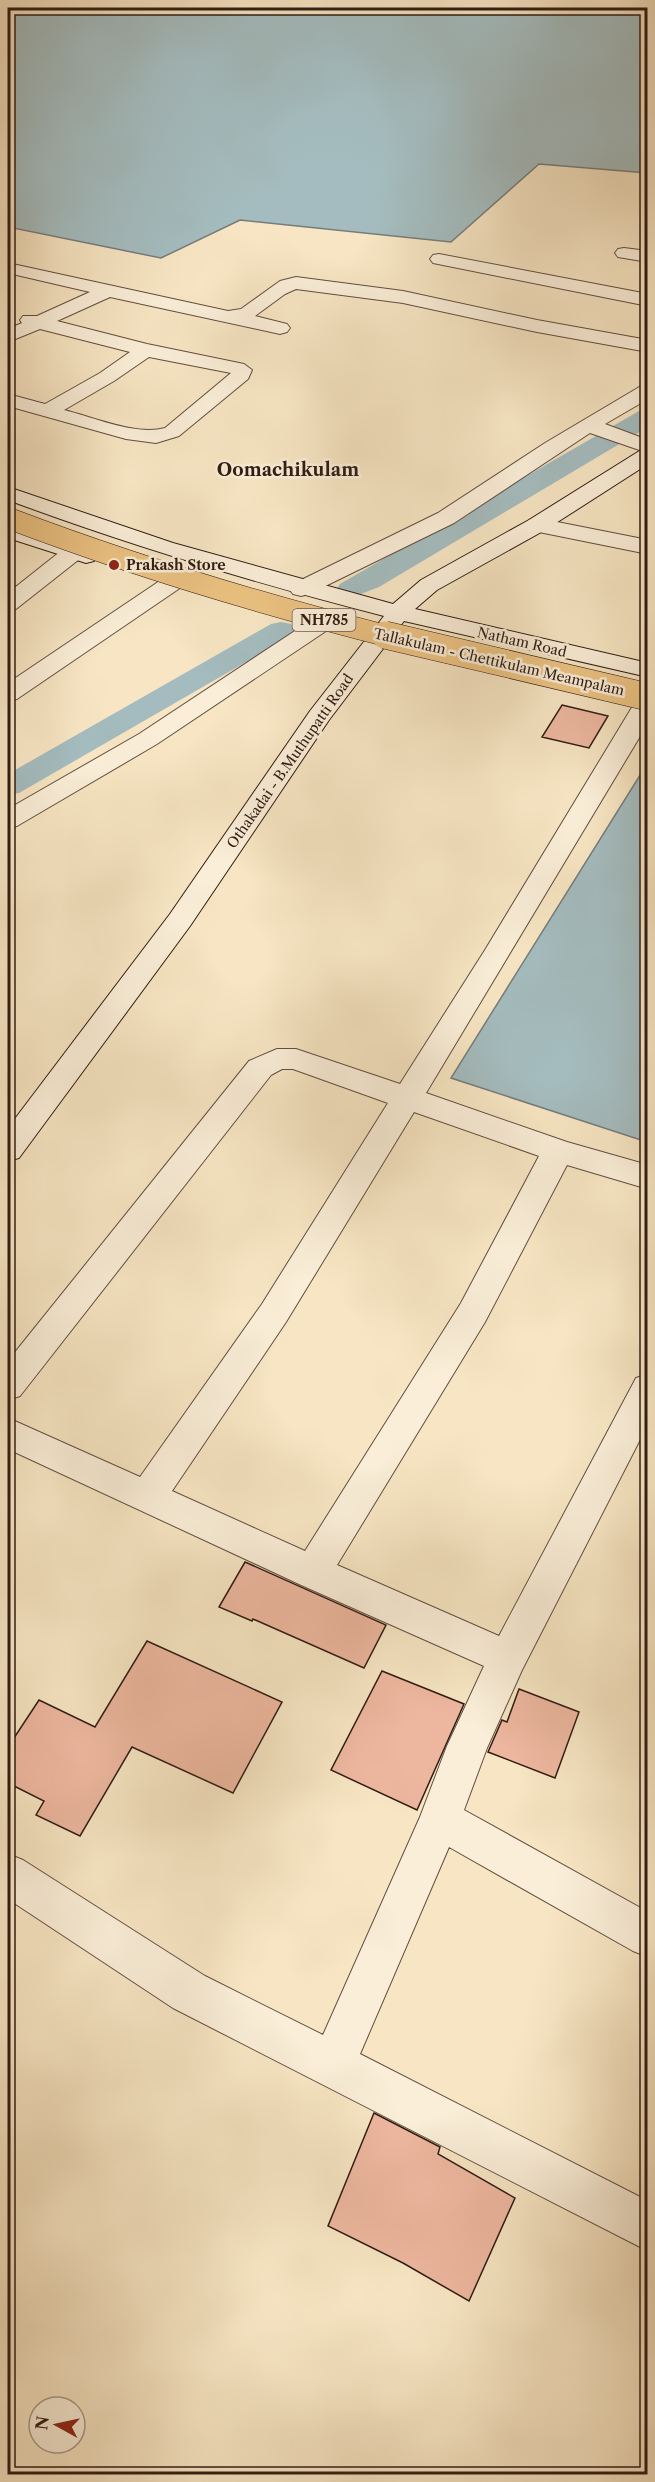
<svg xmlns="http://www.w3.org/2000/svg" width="655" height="2482" font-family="'Libre Caslon Text',serif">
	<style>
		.water { fill: #a4bcbf; stroke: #767c7b; stroke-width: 1.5 }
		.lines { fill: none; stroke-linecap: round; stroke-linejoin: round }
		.canal { fill: #a4bcbf; fill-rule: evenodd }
		.building { fill: #edb79f; stroke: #301c14; stroke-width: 1.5 }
		.street-casing { stroke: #624e40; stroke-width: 2 }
		.secondary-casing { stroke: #301c14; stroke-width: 2 }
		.street { fill: #faeed8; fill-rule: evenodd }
		.secondary { fill: #faeed8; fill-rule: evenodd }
		.highway-bridge-far1-casing { stroke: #301c14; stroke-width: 22; stroke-linecap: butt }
		.highway-bridge-casing { stroke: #301c14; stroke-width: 28; stroke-linecap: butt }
		.highway-bridge-far1 { stroke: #ecc282; stroke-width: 21 }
		.highway-bridge { stroke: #ecc282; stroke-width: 27 }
		.poi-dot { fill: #8f2418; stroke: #faeed8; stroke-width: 2 }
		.labels { text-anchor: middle; stroke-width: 5; stroke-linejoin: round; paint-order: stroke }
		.far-poi-label { font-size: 14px; font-weight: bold; fill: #301c14; stroke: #faeed8; text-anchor: start }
		.shield { fill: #faeed8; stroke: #6d5b4f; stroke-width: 1.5 }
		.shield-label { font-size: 14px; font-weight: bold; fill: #301c14 }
		.far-street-label { font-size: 14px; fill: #301c14; stroke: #faeed8 }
		.far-district-label { font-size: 18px; font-weight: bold; fill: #301c14; stroke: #faeed8 }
	</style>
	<rect width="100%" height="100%" fill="#f7e5c3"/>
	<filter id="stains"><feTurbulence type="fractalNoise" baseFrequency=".00333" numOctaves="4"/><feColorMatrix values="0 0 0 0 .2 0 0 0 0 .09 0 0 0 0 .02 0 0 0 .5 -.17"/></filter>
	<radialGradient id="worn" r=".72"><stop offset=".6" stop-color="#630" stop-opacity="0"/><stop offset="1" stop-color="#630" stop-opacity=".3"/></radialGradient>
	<path class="water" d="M8,8H647V173L539,164L451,242L240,220L161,258L8,227Z
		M647,764V1142L451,1078Z"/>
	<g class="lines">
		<path class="canal" d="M648,409V427L379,587L350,598L340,596L336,590L340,584L639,411Z
			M281,622L291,624L295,630L291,636L19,793L8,795V774L271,624Z"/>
	</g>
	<path class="building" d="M562,705L608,716L589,748L542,737Z
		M245,1562L386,1625L364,1668L253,1619L252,1621L219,1607Z
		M147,1641L282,1702L233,1793L132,1747L80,1836L36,1815L44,1801L8,1783V1747L39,1700L95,1727Z
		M382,1671L464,1704L417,1810L331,1770Z
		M519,1689L579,1712L555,1778L488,1752L502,1720L507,1722Z
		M374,2113L440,2147L438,2154L515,2198L469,2301L403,2263L328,2226Z"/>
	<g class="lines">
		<g class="street-casing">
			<path id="street" d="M624,248L648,251V262L618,257L615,253L618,249Z
				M439,254L648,294V306L433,263L430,259L433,255Z
				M8,263L228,311L241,309L280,281L296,277L403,291L537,320L648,340V352L537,332L403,303L296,289L285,294L255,316L287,324L290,328L287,332L280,334L110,297L57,321L147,344L244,364L252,370L248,379L179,436L156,443L126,439L8,406V394L45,404L100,373L130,352L40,329L8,342V329L22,323L20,320L23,316H37L90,292L8,273ZM149,357L231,373L165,428C136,436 93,417 64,410L114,381Z
				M648,384V399L605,424L648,440V453L590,433L454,523L309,594L301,596L293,594L289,589L293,584L438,513L545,443L641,386Z
				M537,518L648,540V554L529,530L526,525L529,520Z
				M74,545L82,547L85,552L82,557L16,609L8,611V593L66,547Z
				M172,576L180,578L184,583L180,588L17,699L8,701V683L164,578Z
				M318,619L326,621L330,626L326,631L157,744L17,826L8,828V809L139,734L310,621Z
				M648,697V723L426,1093L567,1142L648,1165V1189L567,1165L485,1322L337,1565L499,1636L636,1378L648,1374V1424L522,1670L487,1748L464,1810L648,1912V1957L633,1951L449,1847L360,2054L648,2201V2251L173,2008L8,1899V1854L23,1860L205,1976L323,2035L420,1817L447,1746L484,1666L299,1584L8,1449V1418L140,1477L262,1304L388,1103L293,1069H282L271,1075L20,1396L8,1400V1361L249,1061L277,1049H296L400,1084L485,950L634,704L637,699ZM414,1112L539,1156L461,1303L305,1551L172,1491L286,1322Z"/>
		</g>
		<g class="secondary-casing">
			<path id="secondary" d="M648,448V464L545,530L437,590L415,609L648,663V677L404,621L329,720L190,926L19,1158L8,1161V1128L170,914L310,711L384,616C256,583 131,546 8,500V487L173,543L393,604L421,580L529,520L641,450Z
				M8,524L94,551L97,556L94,561L86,563L8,538Z"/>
		</g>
		<use href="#street" class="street"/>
		<use href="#secondary" class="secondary"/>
		<g class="highway-bridge-far1-casing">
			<path id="highway-bridge-far1" d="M8,518C134,566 261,604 391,637"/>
		</g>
		<g class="highway-bridge-casing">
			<path id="highway-bridge" d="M385,635L648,697"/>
		</g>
		<use href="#highway-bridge-far1" class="highway-bridge-far1"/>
		<use href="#highway-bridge" class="highway-bridge"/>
	</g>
	<circle class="poi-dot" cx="114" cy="565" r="6"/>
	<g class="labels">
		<g class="far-poi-label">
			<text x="126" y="570">Prakash Store</text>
		</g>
		<rect class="shield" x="292.5" y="609" width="63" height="22" rx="4.5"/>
		<g class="shield-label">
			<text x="324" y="625">NH785</text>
		</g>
		<g class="far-street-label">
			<text transform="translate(522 642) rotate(13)" y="5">Natham Road</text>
			<text transform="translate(499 662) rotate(13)" y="5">Tallakulam - Chettikulam Meampalam</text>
			<text transform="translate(290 761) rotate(-55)" y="5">Othakadai - B.Muthupatti Road</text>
		</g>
		<g class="far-district-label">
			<text x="288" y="476">Oomachikulam</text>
		</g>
	</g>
	<rect width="655" height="2482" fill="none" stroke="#f7e5c3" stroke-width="30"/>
	<rect x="9" y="9" width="637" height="2464" fill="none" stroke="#301c14" stroke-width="3"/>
	<rect x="15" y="15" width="625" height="2452" fill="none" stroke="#301c14" stroke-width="1.5"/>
	<g transform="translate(57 2425) rotate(278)"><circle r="28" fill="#faeed8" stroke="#a99a8a" stroke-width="1.5"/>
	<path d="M0-4.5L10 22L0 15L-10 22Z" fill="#8f2418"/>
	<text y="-9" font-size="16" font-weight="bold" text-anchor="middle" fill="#301c14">N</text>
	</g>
	<rect width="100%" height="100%" filter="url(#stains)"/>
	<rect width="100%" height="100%" fill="url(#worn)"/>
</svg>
